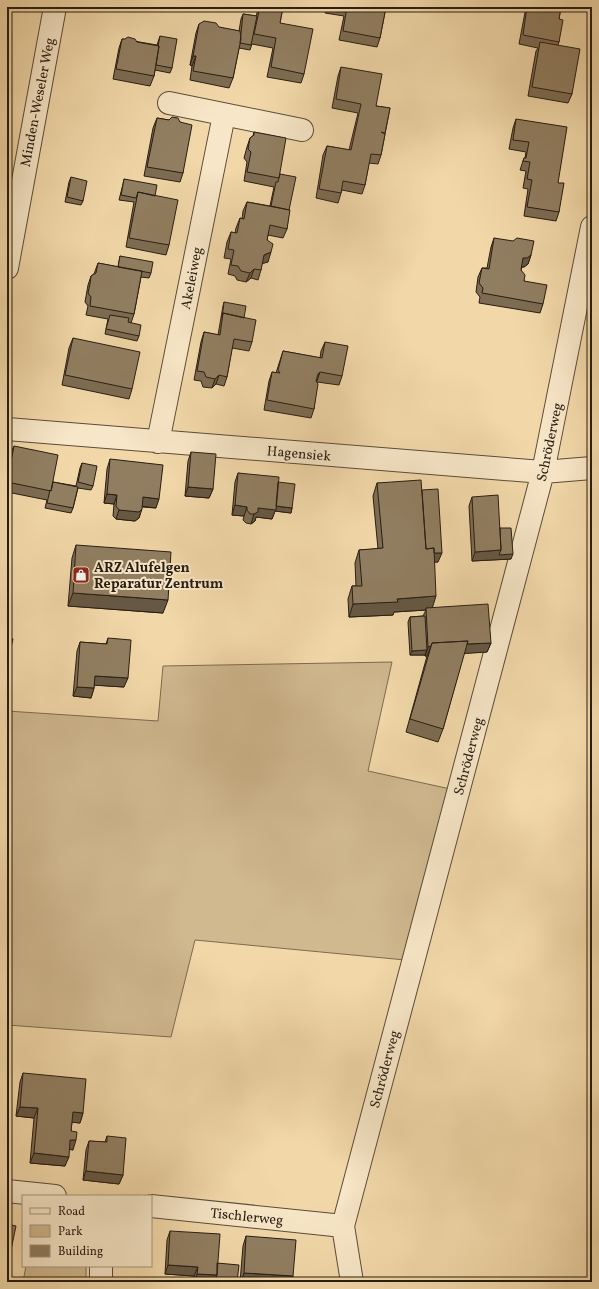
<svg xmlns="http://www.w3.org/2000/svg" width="599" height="1289" font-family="Vollkorn,serif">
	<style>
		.green { fill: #d0b88f; stroke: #7c6a50 }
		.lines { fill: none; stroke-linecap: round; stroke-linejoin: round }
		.minor-casing { stroke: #5a4c38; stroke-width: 24 }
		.tertiary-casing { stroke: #5a4c38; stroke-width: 24 }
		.minor { stroke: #f7e6c7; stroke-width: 22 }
		.tertiary { stroke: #f7e6c7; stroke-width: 22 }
		.wall { fill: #7d6c53; stroke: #281d12 }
		.shaded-wall { fill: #665844; stroke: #281d12 }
		.building { fill: #917e61; stroke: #281d12 }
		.labels { text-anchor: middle; stroke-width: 4; stroke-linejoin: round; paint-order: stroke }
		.street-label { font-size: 14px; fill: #281d12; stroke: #f7e6c7 }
		.poi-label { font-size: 14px; font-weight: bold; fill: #281d12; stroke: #f7e6c7; text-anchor: start }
	</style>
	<rect width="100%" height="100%" fill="#f2d8a9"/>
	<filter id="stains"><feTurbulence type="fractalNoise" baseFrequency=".005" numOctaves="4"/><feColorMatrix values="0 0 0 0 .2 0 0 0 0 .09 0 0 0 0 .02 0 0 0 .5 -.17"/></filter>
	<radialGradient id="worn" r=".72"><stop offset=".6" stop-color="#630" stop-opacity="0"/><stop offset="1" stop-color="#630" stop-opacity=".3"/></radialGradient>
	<path class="green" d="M392,662L368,771L455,790L405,960L195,940L171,1037L7,1025V711L158,721L163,666Z
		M26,1266H86V1282H23Z"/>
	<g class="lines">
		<g class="minor-casing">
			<path id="minor" d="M169,103L302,130
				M7,429L543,472L592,468
				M158,442L224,115
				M7,1191L55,1196
				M151,1206L343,1226
				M101,1282V1266
				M352,1282L343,1226L543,472L592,227"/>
		</g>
		<g class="tertiary-casing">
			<path id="tertiary" d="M7,268L55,7"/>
		</g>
		<use href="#minor" class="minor"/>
		<use href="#tertiary" class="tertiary"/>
	</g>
	<path class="wall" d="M259,7H283L280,23L304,74L301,83L267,77L273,48L252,44L250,50L239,48L233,78L229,88L190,80L192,66L190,65L196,33L199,24L239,31L241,19L243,14L256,16Z
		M327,7H386L380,38L377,47L339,40L344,16L325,13Z
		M526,7H561L559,19V42L558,45L572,94L568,103L528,96L536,51L538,48L519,44Z
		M160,36L172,68L170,73L155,70L154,76L150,86L113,79L119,48L122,39L157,45Z
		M341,67L376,106L390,108L381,155L378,164L369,163L365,185L362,194L342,190L338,203L316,198L323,155L327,146L349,150L358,113L332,108L338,76Z
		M157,118L180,122L183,173L180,182L144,176L153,128Z
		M516,119L558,183L559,212L556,221L524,216L528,189L523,188L526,171L520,170L524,158H525L526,152L509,149L513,128Z
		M254,132L280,174L289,210L287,229L283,238L268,235L267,240L268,262L262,263L261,270L258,280L251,278L246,282L237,280L235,276L228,274L231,259L224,258L227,242L231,232L235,233L236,228L240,218L242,219L243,211L247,202L270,206L274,187L244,181L247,162L244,158L247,147L250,138L253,136Z
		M71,177L83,201L81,205L65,202L69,182Z
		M124,179L155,196L169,245L166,255L126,247L134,202L119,200L123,184Z
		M494,238L531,255L528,264L524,267H522L521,270L524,281L543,304L540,313L479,303L480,297L476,292L478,277L482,268H487L491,247Z
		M120,256L151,273L149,278L141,277L134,314L131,323L139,336L137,341L105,334L108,319L86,315L88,306L85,302L88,285L91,276L94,274L98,263L118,267Z
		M224,302L244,318L252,342L249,351L232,348L227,377L224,386L216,384L212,388L203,387L201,381L194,380L201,342L204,332L218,335L223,306Z
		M73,338L132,389L129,399L62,385L69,348Z
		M325,342L342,376L339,385L317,382L314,409L311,418L264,410L269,381L272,372L276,373L283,351L320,358L321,351Z
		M592,410V429L589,428Z
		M14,446L53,482L76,486L80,468L82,463L93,486L91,490L78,488L73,508L71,513L45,508L47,500L7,492V472L10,455Z
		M191,452L213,489L209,498L185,496L188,461Z
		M110,459L156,508L142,507L139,518L135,521L116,519L113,516L114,504L104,503L107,469Z
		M238,473L278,482L292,508L291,513L275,511L272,519L256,517L255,521L251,524L246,523L243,520L244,516L232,515L235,482Z
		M377,483L422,490L438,562H434L432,608L491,643L487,652L464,653L443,729L438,742L406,732L427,656H425V655H410L408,622L410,617L423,616L426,610L394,612L393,615L349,617L348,599L352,586H356L355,563L359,550L378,549L373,496Z
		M472,497L500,528L511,559L472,561L469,506Z
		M76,545L163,613L68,606L72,558Z
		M108,638L124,687L94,685V688L91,698L73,696L77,651L80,642L106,644Z
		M23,1073L83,1113L80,1123L72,1122L71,1131L73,1150L69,1149L65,1166L30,1163L34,1118L16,1116L20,1082Z
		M107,1136L123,1175L119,1184L83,1180L86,1150L89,1141L105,1142Z
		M170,1231L217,1263L237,1282H194V1276L165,1274L167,1240Z
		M246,1236L293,1276L291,1282H240L243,1246Z"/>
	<path class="shaded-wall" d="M193,56H196L192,66L190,65Z
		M271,252L268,262L261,264L264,255Z
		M531,255L528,264L524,267H520L523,258Z
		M254,269L251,278L246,282L250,273Z
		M320,372L317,381L314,383L318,374Z
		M219,375L216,384L212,388L215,379Z
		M188,487L213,489L209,498L185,496Z
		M107,494L117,495L114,504L104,503Z
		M143,497L159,499L156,508L140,506Z
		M235,505L247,507L244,516L232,515Z
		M275,506L292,508L291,513L275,511L272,519L256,517L255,521L251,524L254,514L258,508Z
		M142,509L139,518L135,521L116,519L119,510Z
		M501,550L513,554L511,559L472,561L475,552Z
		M424,553H442L438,562H421Z
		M73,593L168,600L163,613L68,606Z
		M436,596L432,609L426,608V610L394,612L393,615L349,617L353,604L397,599Z
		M491,643L487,652L428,656L431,646Z
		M431,646L427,656H425L428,647Z
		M427,650L425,655H410L412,651Z
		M95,676L128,678L124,687L91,685Z
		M77,687L94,688L91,698L73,696Z
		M20,1107L38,1108L34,1118L16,1116Z
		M73,1112L83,1113L80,1123L69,1122Z
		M70,1140H76L73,1150L67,1149Z
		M34,1153L69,1157L65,1166L30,1163Z
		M86,1171L123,1175L119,1184L83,1180Z
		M168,1265L198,1267L194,1276L165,1274Z
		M244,1273L293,1276L291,1282H241Z
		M197,1274L217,1275L214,1282H194Z"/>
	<path class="building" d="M260,7H283L280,23L313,29L304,74L271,67L276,38L254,34Z
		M327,7H347L346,12L327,8Z
		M347,7H386L380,38L343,31Z
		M527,7H561L559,19L563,20L559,42L523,35Z
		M243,14L257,16L251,45L240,43Z
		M204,21L216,23L219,27L240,31L241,39L233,78L193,71L196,56H193L199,24Z
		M160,36L177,39L172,68L156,65L159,46H158Z
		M128,37L135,39L137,42L159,46L154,76L116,69L122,39H125Z
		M7,41H9L7,52Z
		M540,42L580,49L572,94L532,87Z
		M341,67L382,74L376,106L390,108L385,133L381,132L385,134L381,155L371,154L365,185L343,181L341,193L319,189L327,146L351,150L361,104L336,99Z
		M172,117L178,118L180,122L192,125L183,173L147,167L157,118L169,120Z
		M516,119L567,127L558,183H564L559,212L527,207L532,180L527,179L530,162L523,161L524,158H526L529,142L513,140Z
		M254,132L286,138L279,178L247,172L251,152L248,149L250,138L254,135Z
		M280,174L296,177L289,210L271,206L276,182H278Z
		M71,177L87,181L83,201L67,197Z
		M124,179L157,185L155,196L138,192L136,198L121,195Z
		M138,192L178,200L169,245L129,238Z
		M247,202L290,210L287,229L270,225L267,240L273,244L271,252L264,255L261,270L254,269L250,273L241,271L238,266L231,265L234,250L228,249L231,232L237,233L240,218L244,219Z
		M494,238L513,241L517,238L534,241L531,255L527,258H523L521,270L525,275L524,281L547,285L543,304L482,293L483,288L479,283L482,268L489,269Z
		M120,256L153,262L151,273L118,267Z
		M98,263L142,271L134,314L90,306L91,297L88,293L90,284L91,276L96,273Z
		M224,302L246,306L244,318L223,313L222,318Z
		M223,313L256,320L252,342L234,339L227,377L219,375L215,379L206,377L204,372L197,371L204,332L220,335Z
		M110,315L129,318L128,322L141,325L139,336L106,329Z
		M73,338L140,352L132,389L65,375Z
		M325,342L348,346L342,376L320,372L318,374L316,381L318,384L314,409L267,400L272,372L280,373L278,370L283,351L322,358Z
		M14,446L58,455L51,491L7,482Z
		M191,452L216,454L213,489L188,487Z
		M110,459L163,465L159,499L143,497L142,509L139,512L119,510L116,506L117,495L107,494Z
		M82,463L97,466L93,486L78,482Z
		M238,473L279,477L276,510L258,508V512L254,514H250L247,510V507L235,505Z
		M421,480L426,549L434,548L436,596L397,599L398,602L353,604L352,586H362L359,550L383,548L377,483Z
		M53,482L78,487L73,508L47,503L50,490L51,491Z
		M278,482L295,484L292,508L276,506Z
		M438,489L442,553H434V548L426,549L422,490Z
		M498,495L501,550L475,552L472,497Z
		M500,528H511L513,554L499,555L501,550Z
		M76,545L171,552L168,600L73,593Z
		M488,604L491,643L467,644L468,641L432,643L431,646L428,647L426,608Z
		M425,616L427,650L412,651L410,617Z
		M7,637L13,639L8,660H7Z
		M108,638L131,640L128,678L95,676L94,688L77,687L80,642L107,644Z
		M468,641L443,729L410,719L432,643Z
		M23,1073L86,1079L83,1113L73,1112L71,1131L77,1132L76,1140H70L69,1157L34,1153L38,1108L20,1107Z
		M107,1136L126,1138L123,1175L86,1171L89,1141L107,1142Z
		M7,1201L11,1202L7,1221Z
		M7,1224L16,1226L7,1269Z
		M170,1231L220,1234L217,1275L197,1274L198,1267L168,1265Z
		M246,1236L296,1240L293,1276L244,1273Z
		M217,1263L239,1265L237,1282H215L217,1275Z
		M7,1277L24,1281L23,1282H7Z"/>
	<defs>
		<g id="shop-square" transform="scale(0.9)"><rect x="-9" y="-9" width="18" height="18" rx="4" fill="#8f2418" stroke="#f7e6c7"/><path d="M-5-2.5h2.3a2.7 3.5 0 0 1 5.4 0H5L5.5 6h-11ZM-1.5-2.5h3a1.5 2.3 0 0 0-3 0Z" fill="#fff"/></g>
	</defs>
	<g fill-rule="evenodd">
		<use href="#shop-square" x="81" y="575"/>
	</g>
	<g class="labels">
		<g class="street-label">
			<text transform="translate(37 102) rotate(-79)" y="5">Minden-Weseler Weg</text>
			<text transform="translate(191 278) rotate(-79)" y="5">Akeleiweg</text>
			<text transform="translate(549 442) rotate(-78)" y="5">Schröderweg</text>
			<text transform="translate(299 453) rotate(5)" y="5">Hagensiek</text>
			<text transform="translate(468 756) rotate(-75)" y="5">Schröderweg</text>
			<text transform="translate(384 1069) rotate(-75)" y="5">Schröderweg</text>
			<text transform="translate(247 1216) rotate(6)" y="5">Tischlerweg</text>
		</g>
		<g class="poi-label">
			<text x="94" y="572">ARZ Alufelgen<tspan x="94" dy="16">Reparatur Zentrum</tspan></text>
		</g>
	</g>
	<rect width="599" height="1289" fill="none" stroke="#f2d8a9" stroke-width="24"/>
	<rect x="8" y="8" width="583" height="1273" fill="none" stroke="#281d12" stroke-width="2"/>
	<rect x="12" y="12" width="575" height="1265" fill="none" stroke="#281d12"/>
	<rect x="22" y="1195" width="130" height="72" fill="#f7e6c7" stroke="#a4967f"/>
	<rect x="30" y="1208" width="20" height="6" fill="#f7e6c7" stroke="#a4967f"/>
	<text x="58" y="1215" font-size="12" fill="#281d12">Road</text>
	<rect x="30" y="1225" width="20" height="12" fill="#d0b88f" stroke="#a4967f"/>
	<text x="58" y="1235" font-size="12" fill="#281d12">Park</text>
	<rect x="30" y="1245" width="20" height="12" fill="#917e61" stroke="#a4967f"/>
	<text x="58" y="1255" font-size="12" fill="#281d12">Building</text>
	<rect width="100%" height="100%" filter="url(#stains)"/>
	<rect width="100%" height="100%" fill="url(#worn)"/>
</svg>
